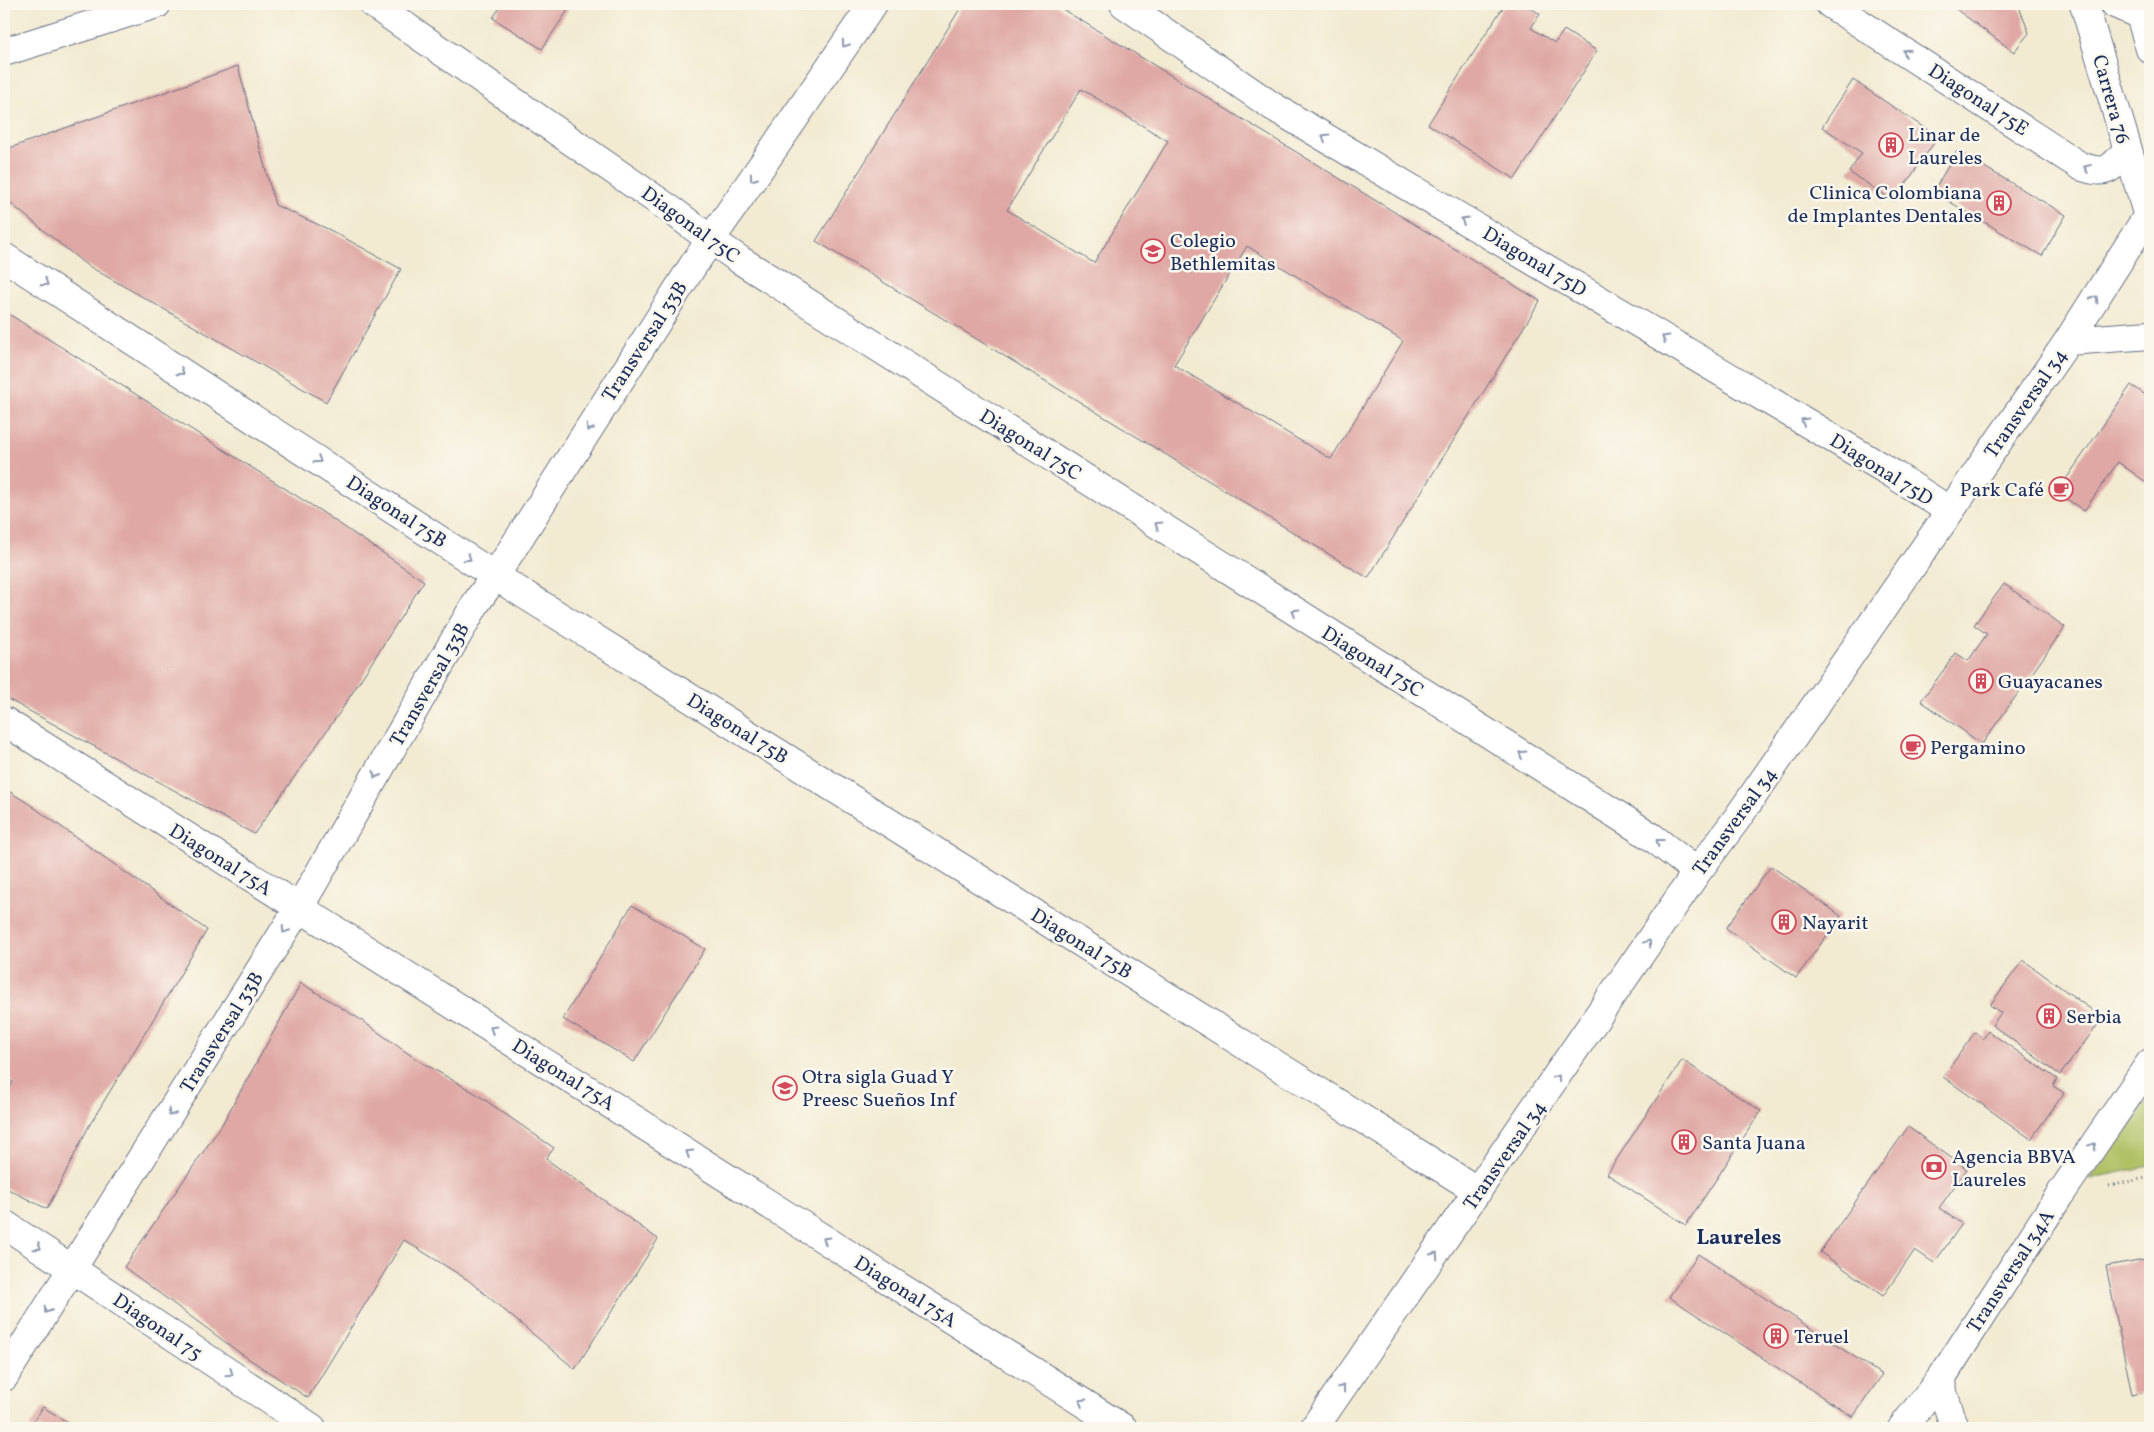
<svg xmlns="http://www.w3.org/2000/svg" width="2154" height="1432" font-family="Vollkorn,serif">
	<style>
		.green { fill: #aebf62; stroke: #647760 }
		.building { fill: #dfa8a4; fill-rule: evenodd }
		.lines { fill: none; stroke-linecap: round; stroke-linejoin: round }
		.minor-casing { stroke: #667086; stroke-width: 30 }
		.path { stroke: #667086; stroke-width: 3; stroke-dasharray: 1 4; stroke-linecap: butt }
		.minor { stroke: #fff; stroke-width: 28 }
		.oneway { stroke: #8d97ae }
		.labels { text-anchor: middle; stroke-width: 5; stroke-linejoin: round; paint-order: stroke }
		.street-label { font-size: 20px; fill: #1b2f5e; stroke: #fbf7ec }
		.poi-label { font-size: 20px; fill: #1b2f5e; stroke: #fbf7ec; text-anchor: start }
		.neighbourhood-label { font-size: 21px; font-weight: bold; fill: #1b2f5e; stroke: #fbf7ec }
	</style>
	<rect width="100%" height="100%" fill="#fbf7ec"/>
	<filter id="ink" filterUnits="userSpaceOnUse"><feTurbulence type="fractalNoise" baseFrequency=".02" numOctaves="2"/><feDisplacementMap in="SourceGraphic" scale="10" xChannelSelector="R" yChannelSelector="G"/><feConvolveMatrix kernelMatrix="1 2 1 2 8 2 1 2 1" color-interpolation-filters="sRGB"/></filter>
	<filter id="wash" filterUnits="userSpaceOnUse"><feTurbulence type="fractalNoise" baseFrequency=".0096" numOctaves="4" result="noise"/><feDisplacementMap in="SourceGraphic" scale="20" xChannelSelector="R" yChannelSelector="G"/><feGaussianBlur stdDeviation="1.12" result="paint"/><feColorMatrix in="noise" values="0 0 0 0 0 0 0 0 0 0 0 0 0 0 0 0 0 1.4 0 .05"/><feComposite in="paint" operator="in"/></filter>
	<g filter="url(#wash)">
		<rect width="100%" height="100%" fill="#f2ead1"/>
		<path class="green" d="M2150,1098V1166L2089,1179Z"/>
		<g id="blocks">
			<path class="building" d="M502,4H572L542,49L493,18Z
				M963,4H1054L1540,301L1368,578L816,241ZM1081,89L1168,141L1094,263L1007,210ZM1247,246L1403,341L1331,459L1174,365Z
				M1505,4H1524L1540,14L1531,28L1555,43L1564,30L1597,51L1515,179L1428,124Z
				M1949,4H2018L2029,33L2014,52Z
				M238,66L275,205L330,230L401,269L326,402L85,264L4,198V150Z
				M1853,80L1938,137L1894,201L1849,172L1862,153L1822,127Z
				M1957,151L2066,215L2042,256L1933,192Z
				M4,311L319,510L424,581L340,712L254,834L4,697Z
				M2131,385L2150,398V485L2118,462L2084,511L2057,492Z
				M2004,584L2065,627L1982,744L1921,701L1956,653L1968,661L1977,648L1987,634L1974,625Z
				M4,788L29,804L207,930L89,1126L47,1209L4,1187V1098L13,1082L4,1077Z
				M1771,866L1841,916L1796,978L1726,928Z
				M632,905L705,949L634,1062L563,1019Z
				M2023,960L2103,1018L2060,1075L1992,1025L2001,1013L1990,1005Z
				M301,983L358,1018L416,1059L475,1093L554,1148L546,1159L658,1239L575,1369L468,1280L404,1240L308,1398L240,1353L124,1267L221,1126Z
				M1988,1031L2057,1079L2053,1086L2064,1093L2031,1139L1943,1077L1975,1032L1983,1039Z
				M1682,1060L1761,1111L1686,1225L1607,1174Z
				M1908,1127L1967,1169L1939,1208L1962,1224L1934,1263L1915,1250L1883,1296L1820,1252Z
				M1698,1254L1882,1375L1853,1417L1669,1297Z
				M2150,1258V1391L2132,1395L2106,1266Z
				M43,1407L77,1428H29Z"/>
		</g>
	</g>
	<g filter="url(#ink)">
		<use href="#blocks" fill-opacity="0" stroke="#667086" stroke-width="1"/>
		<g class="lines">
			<g class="minor-casing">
				<path id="minor" d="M373,4L674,212L711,240L740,260L1652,837L1697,872
					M1124,4L1272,106L1893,474L1950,511
					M1830,4L2080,166C2106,175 2110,171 2127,150
					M2084,4L2150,223
					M2115,4L2140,15L2150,49
					M4,52L157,4
					M4,257L495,576L1478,1191
					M2068,341L2150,335
					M4,721L1123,1428
					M4,1224L312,1428
					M4,1377L300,906L476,603L495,576L694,264L873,4
					M1942,1377L1943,1393L1955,1428
					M1314,1428L1697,872L1736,820L2068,341L2150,212
					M1902,1428L1942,1377L2059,1196L2150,1063"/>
			</g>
			<path class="path" d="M2109,1186L2150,1177"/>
			<use href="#minor" class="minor"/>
		</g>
		<defs><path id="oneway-chevron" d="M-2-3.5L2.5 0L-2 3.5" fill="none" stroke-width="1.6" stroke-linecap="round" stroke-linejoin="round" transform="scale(1.25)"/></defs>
		<g class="oneway">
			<use href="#oneway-chevron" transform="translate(845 44) rotate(125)"/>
			<use href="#oneway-chevron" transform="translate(1906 52) rotate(-147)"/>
			<use href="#oneway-chevron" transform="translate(1325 137) rotate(-149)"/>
			<use href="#oneway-chevron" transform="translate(2087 168) rotate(-158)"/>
			<use href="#oneway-chevron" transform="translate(753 178) rotate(125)"/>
			<use href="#oneway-chevron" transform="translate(1464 220) rotate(-149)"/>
			<use href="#oneway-chevron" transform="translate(45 283) rotate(33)"/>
			<use href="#oneway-chevron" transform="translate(2095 299) rotate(-58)"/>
			<use href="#oneway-chevron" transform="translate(1665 338) rotate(-149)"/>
			<use href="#oneway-chevron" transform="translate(181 372) rotate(33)"/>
			<use href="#oneway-chevron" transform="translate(1804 421) rotate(-149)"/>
			<use href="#oneway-chevron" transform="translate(589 428) rotate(123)"/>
			<use href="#oneway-chevron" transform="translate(318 460) rotate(33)"/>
			<use href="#oneway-chevron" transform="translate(1158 525) rotate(-148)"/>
			<use href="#oneway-chevron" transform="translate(468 558) rotate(34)"/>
			<use href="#oneway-chevron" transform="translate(1295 612) rotate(-148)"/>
			<use href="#oneway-chevron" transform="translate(1522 754) rotate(-148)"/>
			<use href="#oneway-chevron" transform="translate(376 775) rotate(120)"/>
			<use href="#oneway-chevron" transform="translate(1659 842) rotate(-142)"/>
			<use href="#oneway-chevron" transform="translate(285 930) rotate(122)"/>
			<use href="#oneway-chevron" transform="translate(1648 943) rotate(-56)"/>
			<use href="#oneway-chevron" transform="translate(493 1029) rotate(-148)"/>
			<use href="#oneway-chevron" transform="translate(1557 1078) rotate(-56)"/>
			<use href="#oneway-chevron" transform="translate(171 1113) rotate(122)"/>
			<use href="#oneway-chevron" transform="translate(2093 1146) rotate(-56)"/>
			<use href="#oneway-chevron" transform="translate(689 1153) rotate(-148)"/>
			<use href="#oneway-chevron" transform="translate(826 1240) rotate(-148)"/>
			<use href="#oneway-chevron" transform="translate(38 1247) rotate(33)"/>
			<use href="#oneway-chevron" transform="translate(1435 1255) rotate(-55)"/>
			<use href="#oneway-chevron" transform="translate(47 1310) rotate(123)"/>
			<use href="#oneway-chevron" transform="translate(230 1373) rotate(34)"/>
			<use href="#oneway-chevron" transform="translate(1342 1388) rotate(-55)"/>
			<use href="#oneway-chevron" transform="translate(1082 1402) rotate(-148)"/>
		</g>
	</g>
	<defs>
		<g id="building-ring" transform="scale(1.25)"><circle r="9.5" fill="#fbf7ec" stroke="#d1495b" stroke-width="1.5"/><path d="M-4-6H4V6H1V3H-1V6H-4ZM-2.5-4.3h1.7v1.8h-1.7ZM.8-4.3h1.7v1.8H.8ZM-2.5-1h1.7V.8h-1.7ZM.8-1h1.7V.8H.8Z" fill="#d1495b"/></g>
		<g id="school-ring" transform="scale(1.25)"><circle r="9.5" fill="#fbf7ec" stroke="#d1495b" stroke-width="1.5"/><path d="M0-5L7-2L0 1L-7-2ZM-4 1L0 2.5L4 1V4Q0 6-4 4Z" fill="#d1495b"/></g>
		<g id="cafe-ring" transform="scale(1.25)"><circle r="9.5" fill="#fbf7ec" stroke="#d1495b" stroke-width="1.5"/><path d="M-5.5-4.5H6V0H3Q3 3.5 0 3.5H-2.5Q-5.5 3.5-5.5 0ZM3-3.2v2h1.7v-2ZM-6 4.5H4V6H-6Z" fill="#d1495b"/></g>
		<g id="bank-ring" transform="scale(1.25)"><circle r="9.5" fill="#fbf7ec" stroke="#d1495b" stroke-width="1.5"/><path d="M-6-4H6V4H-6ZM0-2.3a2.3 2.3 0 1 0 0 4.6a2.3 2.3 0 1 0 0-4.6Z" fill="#d1495b"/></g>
	</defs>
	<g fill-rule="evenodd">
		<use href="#building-ring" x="1891" y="145"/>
		<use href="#building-ring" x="1999" y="203"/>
		<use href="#school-ring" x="1153" y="251"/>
		<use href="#cafe-ring" x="2061" y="489"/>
		<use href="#building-ring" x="1981" y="681"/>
		<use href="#cafe-ring" x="1913" y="747"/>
		<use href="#building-ring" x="1784" y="922"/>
		<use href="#building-ring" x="2049" y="1016"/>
		<use href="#school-ring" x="785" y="1088"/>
		<use href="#building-ring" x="1684" y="1142"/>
		<use href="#bank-ring" x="1934" y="1167"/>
		<use href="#building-ring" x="1776" y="1336"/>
	</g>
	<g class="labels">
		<g class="street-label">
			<text transform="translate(1979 99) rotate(33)" y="7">Diagonal 75E</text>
			<text transform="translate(2112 99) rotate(74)" y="7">Carrera 76</text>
			<text transform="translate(691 224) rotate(36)" y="7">Diagonal 75C</text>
			<text transform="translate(1535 261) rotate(31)" y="7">Diagonal 75D</text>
			<text transform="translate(644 341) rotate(-57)" y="7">Transversal 33B</text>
			<text transform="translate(2025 403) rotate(-55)" y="7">Transversal 34</text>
			<text transform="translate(1031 444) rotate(32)" y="7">Diagonal 75C</text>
			<text transform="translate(1882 469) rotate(32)" y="7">Diagonal 75D</text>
			<text transform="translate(397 511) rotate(33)" y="7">Diagonal 75B</text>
			<text transform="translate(1373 661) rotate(32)" y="7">Diagonal 75C</text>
			<text transform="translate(429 684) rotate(-60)" y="7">Transversal 33B</text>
			<text transform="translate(738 728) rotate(32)" y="7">Diagonal 75B</text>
			<text transform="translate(1734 821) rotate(-54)" y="7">Transversal 34</text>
			<text transform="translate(221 859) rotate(32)" y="7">Diagonal 75A</text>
			<text transform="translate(1082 943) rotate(32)" y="7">Diagonal 75B</text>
			<text transform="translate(221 1032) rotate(-58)" y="7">Transversal 33B</text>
			<text transform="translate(564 1074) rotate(32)" y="7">Diagonal 75A</text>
			<text transform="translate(1504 1155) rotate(-55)" y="7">Transversal 34</text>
			<text transform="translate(2010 1271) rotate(-57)" y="7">Transversal 34A</text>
			<text transform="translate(906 1291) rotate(32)" y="7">Diagonal 75A</text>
			<text transform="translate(158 1326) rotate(34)" y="7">Diagonal 75</text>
		</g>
		<g class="poi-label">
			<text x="1908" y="141">Linar de<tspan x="1908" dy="23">Laureles</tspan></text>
			<text x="1982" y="199" text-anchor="end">Clinica Colombiana<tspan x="1982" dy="23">de Implantes Dentales</tspan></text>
			<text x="1170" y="247">Colegio<tspan x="1170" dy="23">Bethlemitas</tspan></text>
			<text x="2044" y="496" text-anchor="end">Park Café</text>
			<text x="1998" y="688">Guayacanes</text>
			<text x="1930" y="754">Pergamino</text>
			<text x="1802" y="929">Nayarit</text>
			<text x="2066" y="1023">Serbia</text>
			<text x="802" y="1083">Otra sigla Guad Y<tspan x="802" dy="23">Preesc Sueños Inf</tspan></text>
			<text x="1702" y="1149">Santa Juana</text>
			<text x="1952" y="1163">Agencia BBVA<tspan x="1952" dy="23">Laureles</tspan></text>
			<text x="1794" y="1343">Teruel</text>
		</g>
		<g class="neighbourhood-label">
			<text x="1739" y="1244">Laureles</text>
		</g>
	</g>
	<rect width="2154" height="1432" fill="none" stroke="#fbf7ec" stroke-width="20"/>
</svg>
